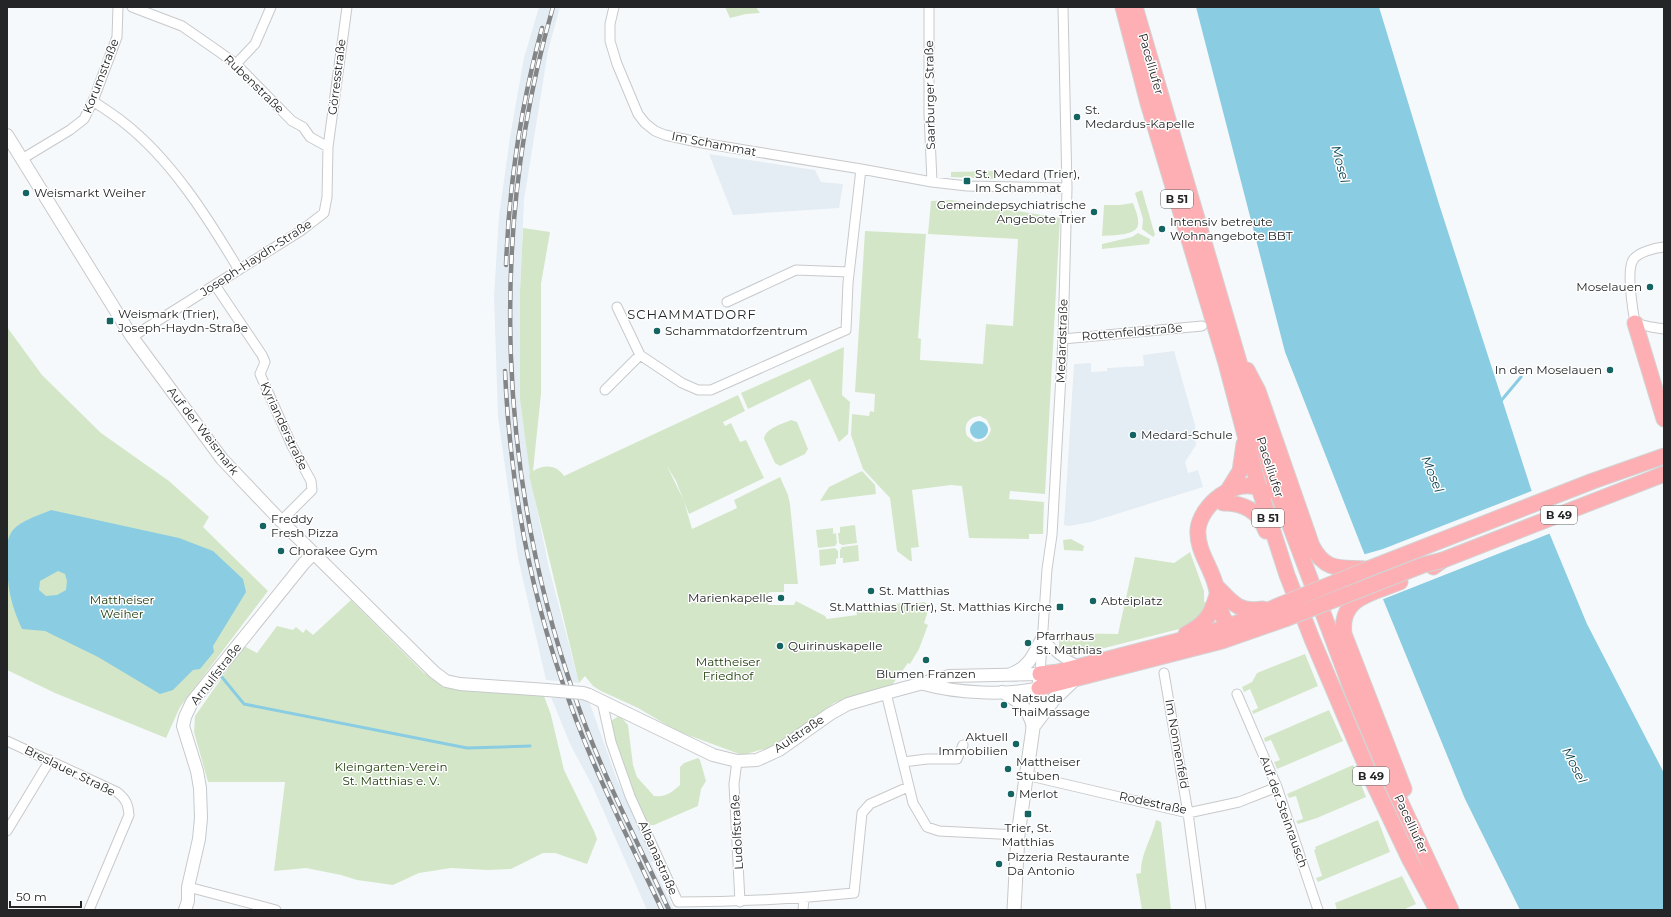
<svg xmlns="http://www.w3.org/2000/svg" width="1671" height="917" font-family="Montserrat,sans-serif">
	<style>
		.built { fill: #e4edf4 }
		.green { fill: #d3e7c8; fill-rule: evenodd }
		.water { fill: #8acce2; fill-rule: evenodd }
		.pier { fill: #f6f9fb }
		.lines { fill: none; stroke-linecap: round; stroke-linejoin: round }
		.stream { stroke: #8acce2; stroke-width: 3 }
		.minor-casing { stroke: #c7c9cb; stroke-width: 11 }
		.tertiary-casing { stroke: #c7c9cb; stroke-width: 14 }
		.secondary-casing { stroke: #c7c9cb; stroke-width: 15 }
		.primary-casing { stroke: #d3d3d4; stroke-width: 17 }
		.minor { stroke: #fff; stroke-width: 9 }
		.tertiary { stroke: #fff; stroke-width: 12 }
		.secondary { stroke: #fff; stroke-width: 13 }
		.primary { stroke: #feafb3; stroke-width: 15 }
		.rail-casing { stroke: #838586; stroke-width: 4.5 }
		.rail { stroke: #fff; stroke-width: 3; stroke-dasharray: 9; stroke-linecap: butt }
		.tertiary-bridge-casing { stroke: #c7c9cb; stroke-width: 14; stroke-linecap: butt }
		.primary-bridge-casing { stroke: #d3d3d4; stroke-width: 17; stroke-linecap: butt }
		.tertiary-bridge { stroke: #fff; stroke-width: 12 }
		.primary-bridge { stroke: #feafb3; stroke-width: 15 }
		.poi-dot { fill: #146462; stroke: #fff; stroke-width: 1.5 }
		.labels { text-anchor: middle; stroke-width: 3; stroke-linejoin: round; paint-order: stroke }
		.shield { fill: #fff; stroke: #666667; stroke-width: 1 }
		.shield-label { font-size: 11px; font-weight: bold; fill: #242526 }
		.street-label { font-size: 12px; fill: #242526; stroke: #fff }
		.poi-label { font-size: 12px; fill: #242526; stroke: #fff; text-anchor: start }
		.park-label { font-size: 12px; fill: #223f0d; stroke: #fff }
		.water-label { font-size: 13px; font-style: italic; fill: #023f4f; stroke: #fff }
		.neighbourhood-label { font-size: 13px; letter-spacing: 1px; fill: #242526; stroke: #fff }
	</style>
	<rect width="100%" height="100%" fill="#f6f9fb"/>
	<path class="built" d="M539,7H560L548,51L524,200L520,291V400L532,485L549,568L579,683L546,680L518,558L498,417L494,296L499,216L510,137L524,58Z
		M709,154L815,170L821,182L843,184L839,208L733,215Z
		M1174,351L1195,425L1196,445L1185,462L1188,473L1198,470L1203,487L1091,522L1069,526L1064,525L1074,364L1091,363V372L1107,371V368L1144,366L1143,355Z
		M551,697L589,701L617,780L655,861L651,862L674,910H647L592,785L570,744Z"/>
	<path class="green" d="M725,7H756L760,13L746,14L730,18Z
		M995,171L996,179L951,177V172Z
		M1142,190L1155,235L1153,237L1142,229L1143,219L1135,193Z
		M951,200L1060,218L1045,494L1010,491L1009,499L1044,502L1043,534H1029V539L969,538L962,486L951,485L912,490L919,547L911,548L912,561H910L897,551L890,498L863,469L851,435L852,414L869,416L870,411L874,412L875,394L855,392L865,231L926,234L918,338L921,339L920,360L983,364L986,324L1013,326L1018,239L928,234L931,201ZM980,416L987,420L991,429C989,438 984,442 975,442L967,436C963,425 968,417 980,416Z
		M1133,203C1135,209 1139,217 1138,224C1138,236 1112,235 1102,236L1104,205H1120Z
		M523,228L550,232L541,284V394L533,471C544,464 557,465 564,476L738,395L745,411L723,422L725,426L731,423L740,442L746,440L764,478L689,514L676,481L667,466L684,501L692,529L737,508L734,500L780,477L788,495L790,504L798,584H784V592H770L766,595V601L769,605H794L796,601L825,616L827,619L857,615L856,608L912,602L913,604L924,602L930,605L924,623L928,625L919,649L910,664L908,663L892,685L834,703L796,732L768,748L742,755L677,731L638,708L601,691L593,686L585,676L579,683L529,475L530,474L520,400V291Z
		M1138,233L1150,239L1149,244L1102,249V244L1132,237Z
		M7,327L42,375L101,433L169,481L209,517L203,527L268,591L180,707L166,738L55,693L7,670Z
		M844,347L842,395L850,402L848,434L839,442L810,379L748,409L741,393Z
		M791,420L797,422L808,449L805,454L780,466L775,463L764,439C765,428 783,424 791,420Z
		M862,471L875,485L876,494L820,501L829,487Z
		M855,525L857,543L842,545L839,543L838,533H840V527Z
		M833,528V534L836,533L837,543L835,546L818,548L816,530Z
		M1071,539L1084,546L1083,551L1064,550L1063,540Z
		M858,545L859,561L843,563V558H840V550L842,547Z
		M835,548L838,551V558L836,559V564L820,566L819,550Z
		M1190,552L1204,591V602H1208L1206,611L1187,627L1073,656H1064L1059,650V633L1118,634L1135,557L1174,563Z
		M351,600L424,673C456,693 508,692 544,696L551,715L564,770L594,831L597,839L587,864L555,853H543L511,869L488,870L451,868L419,873L393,885L357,880L341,875L306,868L274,871L285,782H208L194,732L195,716L244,646L257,653L277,626L293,630L296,627L303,633L306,629L313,635Z
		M1305,654L1318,686L1253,714L1252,711L1258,708L1250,689L1244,692L1242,687L1252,682L1257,673Z
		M1329,710L1343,741L1277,769L1274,762L1280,760L1271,740L1265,742L1264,738Z
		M617,717H621L628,725L633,765L637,777L654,796C666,797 671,793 680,785V767L684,763L698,758L700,760L706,781L701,789L698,806L654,825H649C641,814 639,799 631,790L610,727L611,721Z
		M1353,765L1366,797L1317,818L1298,824L1296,821L1303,819L1296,796L1289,798L1287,794Z
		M1156,820L1161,822L1171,910H1142L1136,874L1141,873C1140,855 1152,838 1156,820Z
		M1378,820L1390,852L1318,882L1316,878L1322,876L1314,850L1316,849L1315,847Z
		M1402,876L1416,904L1403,910H1337L1335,903Z"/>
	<path class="water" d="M1196,7H1379L1439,204L1531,489L1587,624L1664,773V910H1520L1465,799L1362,548L1285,352Z
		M970 430a9 9 0 1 1 18 0a9 9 0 1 1-18 0Z
		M51,510L179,538L213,551L243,579L246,592L213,646L214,652L200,669L193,670L173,690L160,694L98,657L45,631L22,629C11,605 7,587 7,560C7,551 6,541 11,533C18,521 40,515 51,510ZM58,571L65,574L67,581L66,590L57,595L46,596L39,590L40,581Z"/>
	<path class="pier" d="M1534,490L1551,533L1381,600L1362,555L1383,549Z"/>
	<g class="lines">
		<path class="stream" d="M1500,402L1521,377
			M221,676L244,704L467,748L530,746"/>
		<g class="minor-casing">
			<path id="minor" d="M132,7L182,26L218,51L236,64L292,121L303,127L310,137L328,147
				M614,7L610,24V41L617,64L638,114L645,123L655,131L665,135L702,143L861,169L932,182L967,186L1067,188
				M929,7V113L932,182
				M236,64L255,44L271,7
				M93,101C103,108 113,114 123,122C171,159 208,218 239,270
				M22,159L70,130L84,119L93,101L117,37L118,7
				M1664,247C1655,248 1638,252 1633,260C1626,271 1633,311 1635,323L1651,327L1664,329
				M215,285L262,355L265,362L260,374L292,446L311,481L312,490L281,521
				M727,302L796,270L849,272
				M617,307L640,355L682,383L698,390H711L846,330L848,283L861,169
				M132,337L302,230L324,213L327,197L328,147L347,7
				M1063,339L1202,326
				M605,390L640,355
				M1043,637C1054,653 1062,658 1080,666
				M1164,673L1188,813L1201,910
				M1040,674L1047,569L1052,535L1063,339L1067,188L1063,7
				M886,693L913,803L927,827L939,831L1018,835
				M1237,694L1277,787L1318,910
				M602,701L611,742L630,796L678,902C737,902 795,899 854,893L862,813L870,804L908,787
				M7,741L117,792C126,799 128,804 129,815L89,910
				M737,761L734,784L740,902
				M903,762L927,759H957L963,745
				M1026,775L1188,813L1239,802L1277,787
				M7,831L50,760
				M188,887L276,910
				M803,910L804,898"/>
		</g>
		<g class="tertiary-casing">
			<path id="tertiary" d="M7,135L132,337L222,459L281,521L434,672L446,681L460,684L547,690
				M1011,674C1030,667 1034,653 1043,637
				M924,684C956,693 1006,696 1039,688
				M1002,692C1019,701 1028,707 1033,727
				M589,695L713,755L737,761L757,760L779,750L830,714L848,704L886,693L949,676L1040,674
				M185,910L188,901V887L199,839L201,818L200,788L197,771L183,726L185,717L192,702L304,563L314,553"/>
		</g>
		<g class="secondary-casing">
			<path id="secondary" d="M1035,724L1054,699L1075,679
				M1014,910L1018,835L1040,678"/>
		</g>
		<g class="primary-casing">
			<path id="primary" d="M1123,7L1148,103L1226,363L1259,488L1287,575L1312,639L1372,780L1410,860L1437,910
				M1135,7L1276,488L1353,693L1387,773L1451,910
				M1635,323L1664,419
				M1247,370L1258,391L1312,546C1326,573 1342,567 1368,569L1593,481L1664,456
				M1227,492L1240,471L1244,444
				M1223,503C1244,503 1259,511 1266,531
				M1433,567L1443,560L1664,474
				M1400,582C1373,593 1339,597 1344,634L1404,789
				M1216,586C1232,602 1238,613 1263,609
				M1238,631C1233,629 1227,624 1224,619C1219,610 1219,598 1216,587C1212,568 1196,550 1198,529C1201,505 1234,478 1259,488C1261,489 1264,492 1266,493
				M1186,634C1205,624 1211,616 1217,595
				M1040,674L1058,672L1212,632L1248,619L1280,605
				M1039,688L1222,641L1285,619"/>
		</g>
		<use href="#minor" class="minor"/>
		<use href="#tertiary" class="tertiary"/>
		<use href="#secondary" class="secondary"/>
		<use href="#primary" class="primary"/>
		<g class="rail-casing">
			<path id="rail" d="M553,7C488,232 498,479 576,700C601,772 637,841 669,910
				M506,265C509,185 521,105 542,28
				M505,371C510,484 531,599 571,706C596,775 630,842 662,910"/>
		</g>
		<use href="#rail" class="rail"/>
		<g class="tertiary-bridge-casing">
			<path id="tertiary-bridge" d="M547,690L583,693L589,695"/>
		</g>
		<g class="primary-bridge-casing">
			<path id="primary-bridge" d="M1280,605L1368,569
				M1285,619L1423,565L1443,560"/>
		</g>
		<use href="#tertiary-bridge" class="tertiary-bridge"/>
		<use href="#primary-bridge" class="primary-bridge"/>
	</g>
	<g class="poi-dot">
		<circle cx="1077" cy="117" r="4"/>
		<rect x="963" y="177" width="8" height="8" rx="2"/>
		<circle cx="26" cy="193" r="4"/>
		<circle cx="1094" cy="212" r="4"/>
		<circle cx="1162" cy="229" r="4"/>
		<circle cx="1650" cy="287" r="4"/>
		<rect x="106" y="317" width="8" height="8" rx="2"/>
		<circle cx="657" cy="331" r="4"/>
		<circle cx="1610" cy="370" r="4"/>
		<circle cx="1133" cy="435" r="4"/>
		<circle cx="263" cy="526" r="4"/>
		<circle cx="281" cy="551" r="4"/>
		<circle cx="871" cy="591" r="4"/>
		<circle cx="781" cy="598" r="4"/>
		<circle cx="1093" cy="601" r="4"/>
		<rect x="1056" y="603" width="8" height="8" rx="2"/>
		<circle cx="1028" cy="643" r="4"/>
		<circle cx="780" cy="646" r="4"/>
		<circle cx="926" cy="660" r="4"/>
		<circle cx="1004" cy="705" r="4"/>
		<circle cx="1016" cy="744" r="4"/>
		<circle cx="1008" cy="769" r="4"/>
		<circle cx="1011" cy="794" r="4"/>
		<rect x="1024" y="810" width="8" height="8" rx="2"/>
		<circle cx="999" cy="864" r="4"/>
	</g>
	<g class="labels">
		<g class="shield">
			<rect x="1161" y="190" width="32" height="18" rx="3"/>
			<rect x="1541" y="506" width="36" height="18" rx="3"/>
			<rect x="1252" y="509" width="32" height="18" rx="3"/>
			<rect x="1353" y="767" width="36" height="18" rx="3"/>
		</g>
		<g class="shield-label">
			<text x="1177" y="203">B 51</text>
			<text x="1559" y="519">B 49</text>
			<text x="1268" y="522">B 51</text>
			<text x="1371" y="780">B 49</text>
		</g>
		<g class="street-label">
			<text transform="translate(1151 64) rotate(74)" y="4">Pacelliufer</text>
			<text transform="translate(101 76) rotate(-69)" y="4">Korumstraße</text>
			<text transform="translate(337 77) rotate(-83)" y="4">Görresstraße</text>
			<text transform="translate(254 84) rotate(44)" y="4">Rubenstraße</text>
			<text transform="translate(930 95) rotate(-91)" y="4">Saarburger Straße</text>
			<text transform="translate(714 144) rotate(11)" y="4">Im Schammat</text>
			<text transform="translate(256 258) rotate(-33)" y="4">Joseph-Haydn-Straße</text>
			<text transform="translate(1132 332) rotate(-5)" y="4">Rottenfeldstraße</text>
			<text transform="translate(1062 341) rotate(-88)" y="4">Medardstraße</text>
			<text transform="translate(284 426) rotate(65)" y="4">Kyrianderstraße</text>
			<text transform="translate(203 431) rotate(52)" y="4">Auf der Weismark</text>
			<text transform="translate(1270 467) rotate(72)" y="4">Pacelliufer</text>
			<text transform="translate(216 674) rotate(-52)" y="4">Arnulfstraße</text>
			<text transform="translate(799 734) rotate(-34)" y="4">Aulstraße</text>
			<text transform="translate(1177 744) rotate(80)" y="4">Im Nonnenfeld</text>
			<text transform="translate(70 771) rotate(26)" y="4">Breslauer Straße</text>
			<text transform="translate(1153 803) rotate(12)" y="4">Rodestraße</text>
			<text transform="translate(1284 812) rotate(70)" y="4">Auf der Steinrausch</text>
			<text transform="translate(1411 824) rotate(65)" y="4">Pacelliufer</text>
			<text transform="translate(737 832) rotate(-93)" y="4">Ludolfstraße</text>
			<text transform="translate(658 858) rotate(66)" y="4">Albanastraße</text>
		</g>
		<g class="poi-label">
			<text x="1085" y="114">St.<tspan x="1085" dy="14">Medardus-Kapelle</tspan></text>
			<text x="975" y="178">St. Medard (Trier),<tspan x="975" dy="14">Im Schammat</tspan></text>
			<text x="34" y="197">Weismarkt Weiher</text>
			<text x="1086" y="209" text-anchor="end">Gemeindepsychiatrische<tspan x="1086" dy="14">Angebote Trier</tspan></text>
			<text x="1170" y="226">Intensiv betreute<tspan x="1170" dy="14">Wohnangebote BBT</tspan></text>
			<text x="1642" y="291" text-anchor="end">Moselauen</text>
			<text x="118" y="318">Weismark (Trier),<tspan x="118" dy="14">Joseph-Haydn-Straße</tspan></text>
			<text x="665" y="335">Schammatdorfzentrum</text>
			<text x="1602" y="374" text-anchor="end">In den Moselauen</text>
			<text x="1141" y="439">Medard-Schule</text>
			<text x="271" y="523">Freddy<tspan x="271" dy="14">Fresh Pizza</tspan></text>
			<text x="289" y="555">Chorakee Gym</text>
			<text x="879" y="595">St. Matthias</text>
			<text x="773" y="602" text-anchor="end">Marienkapelle</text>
			<text x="1101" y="605">Abteiplatz</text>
			<text x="1052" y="611" text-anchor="end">St.Matthias (Trier), St. Matthias Kirche</text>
			<text x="1036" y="640">Pfarrhaus<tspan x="1036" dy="14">St. Mathias</tspan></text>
			<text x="788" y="650">Quirinuskapelle</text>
			<text x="926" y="678" text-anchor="middle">Blumen Franzen</text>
			<text x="1012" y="702">Natsuda<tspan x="1012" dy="14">ThaiMassage</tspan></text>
			<text x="1008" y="741" text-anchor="end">Aktuell<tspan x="1008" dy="14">Immobilien</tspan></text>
			<text x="1016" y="766">Mattheiser<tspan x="1016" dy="14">Stuben</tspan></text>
			<text x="1019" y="798">Merlot</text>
			<text x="1028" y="832" text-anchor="middle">Trier, St.<tspan x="1028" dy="14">Matthias</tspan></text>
			<text x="1007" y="861">Pizzeria Restaurante<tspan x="1007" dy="14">Da Antonio</tspan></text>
		</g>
		<g class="park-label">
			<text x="122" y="604">Mattheiser<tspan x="122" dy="14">Weiher</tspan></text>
			<text x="728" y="666">Mattheiser<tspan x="728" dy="14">Friedhof</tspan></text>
			<text x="391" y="771">Kleingarten-Verein<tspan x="391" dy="14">St. Matthias e. V.</tspan></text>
		</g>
		<g class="water-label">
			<text transform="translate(1341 164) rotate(75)" y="5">Mosel</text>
			<text transform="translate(1433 474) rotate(68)" y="5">Mosel</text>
			<text transform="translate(1575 765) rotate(63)" y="5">Mosel</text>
		</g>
		<g class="neighbourhood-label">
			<text x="692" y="319">SCHAMMATDORF</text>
		</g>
	</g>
	<rect width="1671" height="917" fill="none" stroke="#242526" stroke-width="16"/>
	<path d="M10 901v6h71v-6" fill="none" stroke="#242526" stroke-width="2"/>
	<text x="16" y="901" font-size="12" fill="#242526" stroke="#ffffff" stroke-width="3" paint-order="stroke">50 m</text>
</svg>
